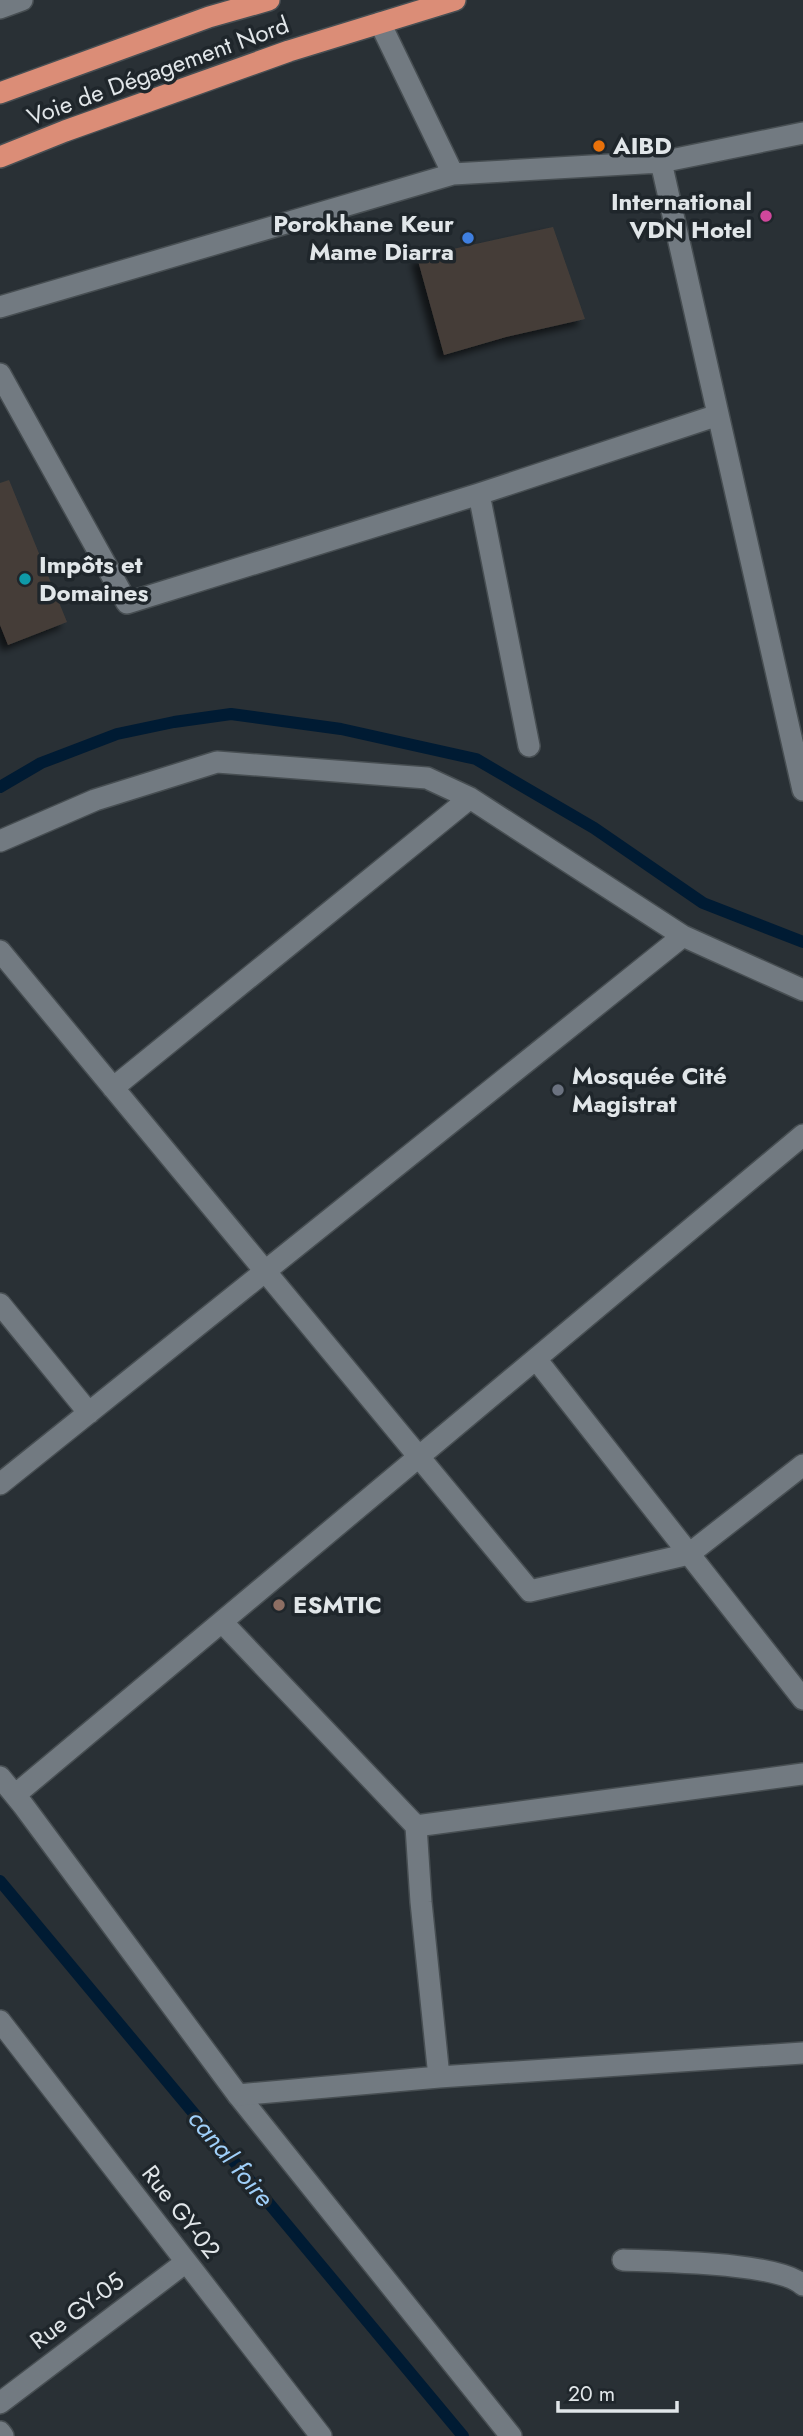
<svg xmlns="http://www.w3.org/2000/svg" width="803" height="2436" font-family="Jost,sans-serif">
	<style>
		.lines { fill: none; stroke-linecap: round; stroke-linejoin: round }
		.stream { stroke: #001b33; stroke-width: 12 }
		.building { fill: #453e39; filter: url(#shadow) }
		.lane-casing { stroke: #474e52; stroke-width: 24 }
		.street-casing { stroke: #474e52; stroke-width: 24 }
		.highway-casing { stroke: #474e52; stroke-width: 24 }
		.lane { stroke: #727a81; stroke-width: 21 }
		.street { stroke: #727a81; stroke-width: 21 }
		.highway { stroke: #db8d77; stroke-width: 21 }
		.food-dot { fill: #e8710a; stroke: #1f262b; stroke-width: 2.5 }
		.hotel-dot { fill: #d1479c; stroke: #1f262b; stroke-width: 2.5 }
		.shop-dot { fill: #3f7fe0; stroke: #1f262b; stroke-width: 2.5 }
		.culture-dot { fill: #0f9aa8; stroke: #1f262b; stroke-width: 2.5 }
		.worship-dot { fill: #6b7280; stroke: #1f262b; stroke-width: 2.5 }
		.education-dot { fill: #8d6e63; stroke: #1f262b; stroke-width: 2.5 }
		.labels { text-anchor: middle; stroke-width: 7; stroke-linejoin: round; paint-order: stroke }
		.street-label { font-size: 24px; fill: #e1e6e9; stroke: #1f262b }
		.poi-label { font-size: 24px; font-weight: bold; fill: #e1e6e9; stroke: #1f262b; text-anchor: start }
		.water-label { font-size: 26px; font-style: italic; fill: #9fcff9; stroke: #1f262b }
	</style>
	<defs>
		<filter id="shadow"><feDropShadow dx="-6" dy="6" stdDeviation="3.5" flood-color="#0009"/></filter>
	</defs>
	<rect width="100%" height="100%" fill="#293035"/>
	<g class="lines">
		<path class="stream" d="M0,787L41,763L117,734L174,722L231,714L341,729L476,759L594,828L703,903L803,942
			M0,1881L463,2436"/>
	</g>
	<path class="building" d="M553,227L585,319L506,337L444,355L417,257Z
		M9,480L67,622L8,645L0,625V483Z"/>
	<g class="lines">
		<g class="lane-casing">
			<path id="lane" d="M238,2095L511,2436
				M623,2260C661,2262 778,2262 803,2285"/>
		</g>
		<g class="street-casing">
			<path id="street" d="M0,8L22,0
				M380,23L453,174
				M661,162L803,790
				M0,307L453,174L661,162L803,133
				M0,374L127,603L479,494L718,415
				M479,494L529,746
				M0,841L95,800L217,762L427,778L470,798L683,936L803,990
				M0,951L530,1591L689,1554L803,1465
				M113,1088L470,798
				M0,1304L89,1413
				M536,1359L803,1699
				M0,1484L683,936
				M222,1622L416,1826
				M0,1777L23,1805L238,2095L439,2077L803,2053
				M15,1795L803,1135
				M0,2021L321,2436
				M439,2077L421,1902L416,1826L803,1774
				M0,2403L186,2262
				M0,2432L3,2436"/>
		</g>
		<g class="highway-casing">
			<path id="highway" d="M0,93L209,17L269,0
				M0,157L65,131L289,51L455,0"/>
		</g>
		<use href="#lane" class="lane"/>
		<use href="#street" class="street"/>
		<use href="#highway" class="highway"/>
	</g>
	<circle class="food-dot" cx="599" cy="146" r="7"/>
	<circle class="hotel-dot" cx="766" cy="216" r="7"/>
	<circle class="shop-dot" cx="468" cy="238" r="7"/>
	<circle class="culture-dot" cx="25" cy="579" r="7"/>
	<circle class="worship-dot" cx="558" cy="1090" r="7"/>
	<circle class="education-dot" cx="279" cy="1605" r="7"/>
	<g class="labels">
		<g class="street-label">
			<text transform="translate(158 71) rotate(-20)" y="8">Voie de Dégagement Nord</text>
			<text transform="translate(181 2212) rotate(52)" y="8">Rue GY-02</text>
			<text transform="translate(77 2311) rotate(-37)" y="8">Rue GY-05</text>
		</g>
		<g class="poi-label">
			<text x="613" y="154">AIBD</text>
			<text x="752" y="210" text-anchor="end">International<tspan x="752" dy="28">VDN Hotel</tspan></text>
			<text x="454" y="232" text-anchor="end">Porokhane Keur<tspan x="454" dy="28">Mame Diarra</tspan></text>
			<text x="39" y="573">Impôts et<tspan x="39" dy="28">Domaines</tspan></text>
			<text x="572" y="1084">Mosquée Cité<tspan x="572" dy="28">Magistrat</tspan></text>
			<text x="293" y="1613">ESMTIC</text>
		</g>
		<g class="water-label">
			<text transform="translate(231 2158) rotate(50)" y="9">canal foire</text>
		</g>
	</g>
	<path d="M558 2401v10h119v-10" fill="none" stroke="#e1e6e9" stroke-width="3.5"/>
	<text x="568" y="2401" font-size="21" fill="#e1e6e9" stroke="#1f262b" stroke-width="5" paint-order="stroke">20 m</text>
</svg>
